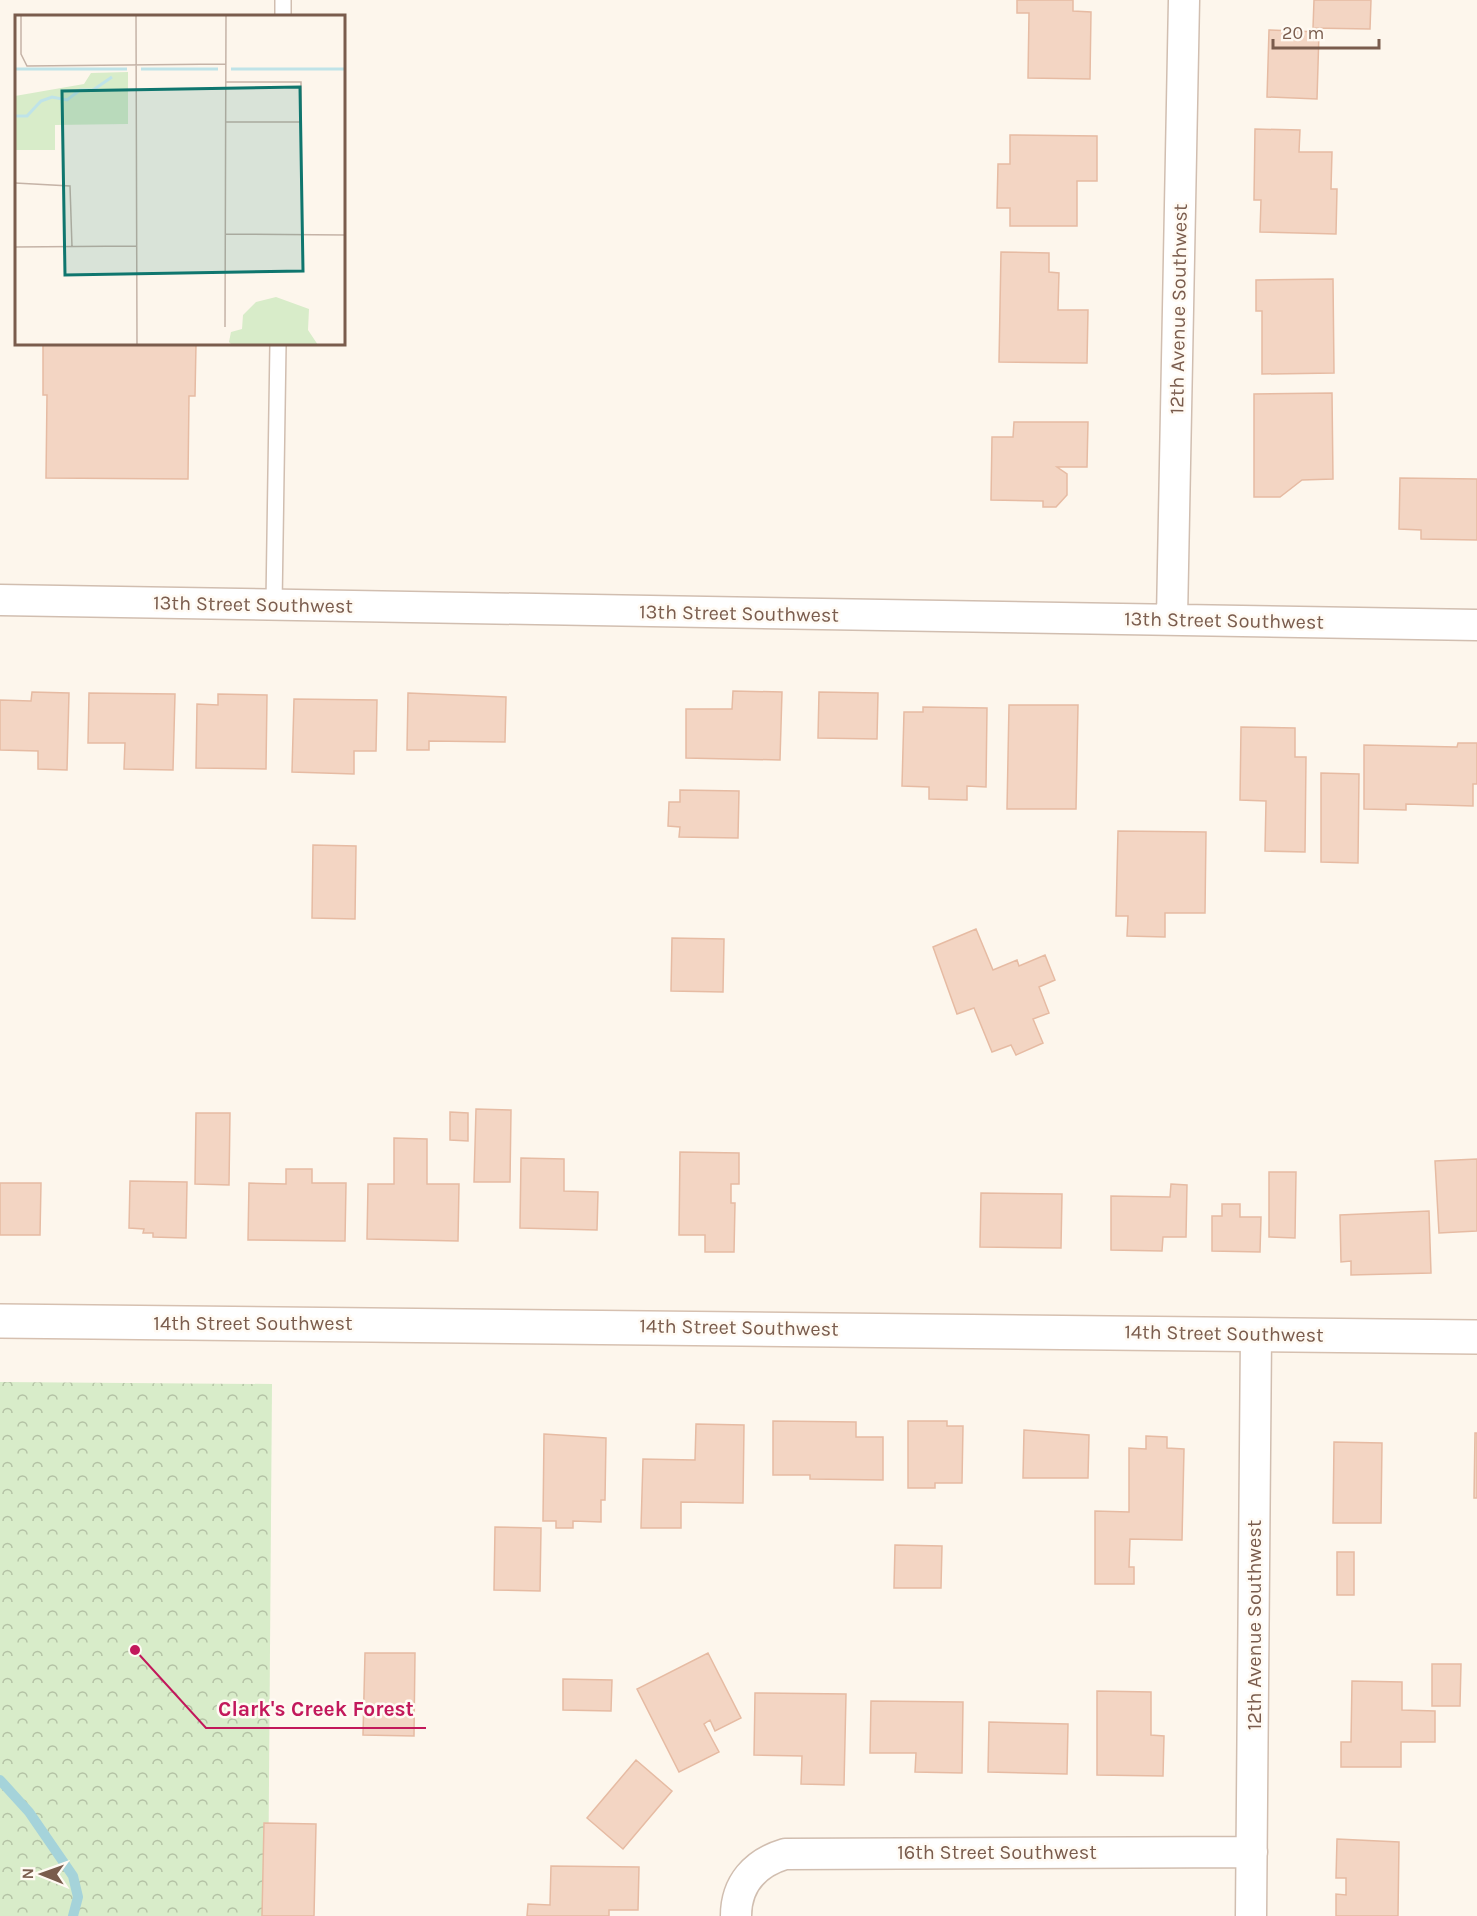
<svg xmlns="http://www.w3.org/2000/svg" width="1477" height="1916" font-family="Karla,sans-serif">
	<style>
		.forest { fill: url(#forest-crowns) }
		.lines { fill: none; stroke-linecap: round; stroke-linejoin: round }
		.stream { stroke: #a5d3da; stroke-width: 10 }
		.building { fill: #f3d5c3; stroke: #e6bba3; stroke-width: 1.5 }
		.lane-casing { stroke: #d1beb0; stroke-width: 18 }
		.street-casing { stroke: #d1beb0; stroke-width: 33 }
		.secondary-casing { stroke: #d6c0b0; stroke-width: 36 }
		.lane { stroke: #fff; stroke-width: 15 }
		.street { stroke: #fff; stroke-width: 30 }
		.secondary { stroke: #fff; stroke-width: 33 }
		.labels { text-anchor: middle; stroke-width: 5; stroke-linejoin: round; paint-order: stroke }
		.street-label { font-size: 20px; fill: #7a5c4d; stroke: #fffaf3 }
		.inset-river { fill: none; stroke: #bfe3e8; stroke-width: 3 }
		.inset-road { fill: none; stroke: #c5b3a7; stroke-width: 1.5 }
		.view { fill: #0f766e; fill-opacity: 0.15; stroke: #0f766e; stroke-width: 3 }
		.inset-edge { fill: none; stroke: #7a5c4d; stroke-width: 3 }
		.leader { fill: none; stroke: #c2185b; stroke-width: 2 }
		.callout-dot { fill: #c2185b; stroke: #fffaf3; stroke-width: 2 }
		.callout-label { font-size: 21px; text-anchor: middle; font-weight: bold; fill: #c2185b; stroke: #fffaf3; stroke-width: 5; stroke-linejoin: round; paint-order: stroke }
	</style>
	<defs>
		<pattern id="forest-crowns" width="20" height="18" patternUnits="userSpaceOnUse" patternTransform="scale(1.5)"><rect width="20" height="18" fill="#d8ecc9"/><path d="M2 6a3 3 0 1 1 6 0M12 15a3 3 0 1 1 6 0" fill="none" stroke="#b4c2a5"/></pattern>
	</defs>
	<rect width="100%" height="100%" fill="#fdf6ec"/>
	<path class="forest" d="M0,1382L272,1384L268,1916H0Z"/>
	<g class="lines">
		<path class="stream" d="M0,1780L29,1812L73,1876L78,1897L73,1916"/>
	</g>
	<path class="building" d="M1017,0H1073V11L1091,12L1090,79L1028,78L1029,13H1017Z
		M1314,0H1371L1370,29L1313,28Z
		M1269,30L1319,32L1317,99L1267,97Z
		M1255,129L1300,130L1299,152H1332L1331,189H1337L1336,234L1260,232L1261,200H1254Z
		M1010,135L1097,136V181H1077V226H1010V208H997L998,164H1010Z
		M1001,252L1049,253V272L1059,273L1058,310H1088L1087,363L999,362Z
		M1333,279L1334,373L1262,374V311H1256V280Z
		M43,344H196L195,396H189L188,479L46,478L47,395H43Z
		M1332,393L1333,479L1302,480L1280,497H1254V394Z
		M1014,422H1088L1087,467H1057L1067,474V495L1056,507H1043V501L991,500L992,437H1013Z
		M1400,478L1477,479V540L1421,539V530L1399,529Z
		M733,691L782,692L780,760L686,758V709H732Z
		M32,692L69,693L67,770L38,769V751L0,750V700L31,701Z
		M819,692L878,693L877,739L818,738Z
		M89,693L175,694L173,770L124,769L125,743H88Z
		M408,693L506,697L505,742L429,741V750H407Z
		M218,694L267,695L266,769L196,768L197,704L218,705Z
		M294,699L377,700L376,751H354V774L292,772Z
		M1009,705H1078L1076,809H1007Z
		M923,707L987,708L986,787L967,786V800L929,799V787L902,786L904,712H923Z
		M1241,727L1295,728V757H1306L1305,852L1265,851L1266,801L1240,800Z
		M1458,743H1477V784H1473V806L1406,804V810L1364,809V745L1457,747Z
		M1321,773L1359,774L1358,863L1321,862Z
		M680,790L739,791L738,838L679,837L680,827L668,826L669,802H680Z
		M1118,831L1206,832L1205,913H1165V937L1127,936L1128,916H1116Z
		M313,845L356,846L355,919L312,918Z
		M976,929L993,970L1017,960L1019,966L1045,955L1055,980L1039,987L1049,1013L1033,1019L1043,1043L1016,1055L1011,1045L992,1052L974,1008L957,1014L933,947Z
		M672,938L724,939L723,992L671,991Z
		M476,1109L511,1110L510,1182H474Z
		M450,1112L468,1113V1141L450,1140Z
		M196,1113H230L229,1185L195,1184Z
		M394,1138L427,1139V1184H459L458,1241L367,1239L368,1184H394Z
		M680,1152L739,1153V1184H731V1203H735L734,1252H705V1235H679Z
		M521,1158L564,1159V1191L598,1192L597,1230L520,1228Z
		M1477,1159V1231L1439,1233L1435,1161Z
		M286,1169H312V1183H346L345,1241L248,1240L249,1183L286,1184Z
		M1269,1172H1296L1295,1238L1269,1237Z
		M130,1181L187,1182L186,1238L153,1237V1233H143L144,1229L129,1228Z
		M0,1183H41L40,1235H0Z
		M1171,1184L1187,1185L1186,1237H1163L1162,1251L1111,1250V1196L1170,1197Z
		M981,1193L1062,1194L1061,1248L980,1247Z
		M1222,1204H1240V1217H1261L1260,1252L1212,1251V1216H1222Z
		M1429,1211L1431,1273L1351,1275V1261L1341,1262L1340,1215Z
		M773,1421L856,1422V1437H883V1480L810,1479V1475H773Z
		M908,1421H947V1426H963L962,1483H935V1488H908Z
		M696,1424L744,1425L743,1503L681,1502V1528H641L643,1459L695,1460Z
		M1024,1430L1089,1435L1088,1478H1023Z
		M1475,1433H1477V1498H1474Z
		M544,1434L606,1438L605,1500H601V1522L573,1521V1528H556V1521H543Z
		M1146,1436L1167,1437V1448L1184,1449L1182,1540L1130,1539L1129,1567H1134V1584H1095V1511L1129,1512V1448L1146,1449Z
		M1334,1442L1382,1443L1381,1523H1333Z
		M495,1527L541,1528L540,1591L494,1590Z
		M895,1545L942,1546L941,1588H894Z
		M1337,1552H1354V1595H1337Z
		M365,1653H415L414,1736L363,1735Z
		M708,1653L741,1718L715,1731L710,1720L704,1724L719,1752L679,1772L637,1689Z
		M1432,1664H1461L1460,1706H1432Z
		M563,1679L612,1680L611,1711L563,1710Z
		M1352,1681L1402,1682V1710L1435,1711V1742H1401V1767H1341V1742H1351Z
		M1097,1691L1151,1692V1735L1164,1736L1163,1776L1097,1775Z
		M755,1693L846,1694L844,1785L801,1784L802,1756L754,1755Z
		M871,1701L963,1702L962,1773L915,1772L916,1753H870Z
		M989,1722L1068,1724L1067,1774L988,1772Z
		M636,1760L672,1791L623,1849L587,1818Z
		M264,1823L316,1824L314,1916H262Z
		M1337,1839L1399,1842L1398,1916H1336V1894L1346,1895V1878H1336Z
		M551,1866L639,1867L638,1910H609V1916H527L528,1904L550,1905Z"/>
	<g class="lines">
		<g class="lane-casing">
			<path id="lane" d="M283,16V0
				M274,604L278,344"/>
		</g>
		<g class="street-casing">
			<path id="street" d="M0,600L1477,625
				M1172,618L1184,0
				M736,1916C736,1884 755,1863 785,1854L1252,1852
				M1251,1916L1256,1334"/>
		</g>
		<g class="secondary-casing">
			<path id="secondary" d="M0,1321L1477,1337"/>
		</g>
		<use href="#lane" class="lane"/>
		<use href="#street" class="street"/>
		<use href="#secondary" class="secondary"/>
	</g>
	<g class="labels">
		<g class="street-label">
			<text transform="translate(1178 309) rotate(-89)" y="7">12th Avenue Southwest</text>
			<text transform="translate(253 604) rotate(1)" y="7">13th Street Southwest</text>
			<text transform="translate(739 613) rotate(1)" y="7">13th Street Southwest</text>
			<text transform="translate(1224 620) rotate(1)" y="7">13th Street Southwest</text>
			<text x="253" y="1330">14th Street Southwest</text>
			<text transform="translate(739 1327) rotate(1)" y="7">14th Street Southwest</text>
			<text transform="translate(1224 1333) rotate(1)" y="7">14th Street Southwest</text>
			<text transform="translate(1254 1625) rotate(-90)" y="7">12th Avenue Southwest</text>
			<text x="997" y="1859">16th Street Southwest</text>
		</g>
	</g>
	<g transform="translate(15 15)">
		<rect width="330" height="330" fill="#fdf6ec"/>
		<path d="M113,57V109L40,110V135H0V81L69,69L76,58ZM261,282L294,294L293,315L303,330H217L214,327L216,317L227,314L228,300L241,287Z" fill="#d8ecc9"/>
		<path class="inset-river" d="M0,54H112M126,54H203M216,54H330M0,101H12L26,86L37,82L52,85L65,75H78L97,62"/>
		<path class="inset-road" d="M6,0V39L12,51L211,49M121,0L122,330M211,67H286V107H211M0,168L55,171L57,232M211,219L330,220M0,232L122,231M210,312L211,0"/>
		<path class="view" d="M285,72L288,256L50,260L47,76Z"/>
		<rect width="330" height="330" class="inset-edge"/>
	</g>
	<path class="leader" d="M135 1650L206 1728H426"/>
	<circle class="callout-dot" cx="135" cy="1650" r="6"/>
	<g class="callout-label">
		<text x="316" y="1716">Clark's Creek Forest</text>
	</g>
	<g transform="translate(42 1874) rotate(271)" stroke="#fffaf3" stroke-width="4.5" paint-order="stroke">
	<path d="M0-4.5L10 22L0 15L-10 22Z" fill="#7a5c4d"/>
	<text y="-9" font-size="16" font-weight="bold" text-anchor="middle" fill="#7a5c4d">N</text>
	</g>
	<path d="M1273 39v9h106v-9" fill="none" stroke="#7a5c4d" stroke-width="3"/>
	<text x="1282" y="39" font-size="18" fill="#7a5c4d" stroke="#fffaf3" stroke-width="4.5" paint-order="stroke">20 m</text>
</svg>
